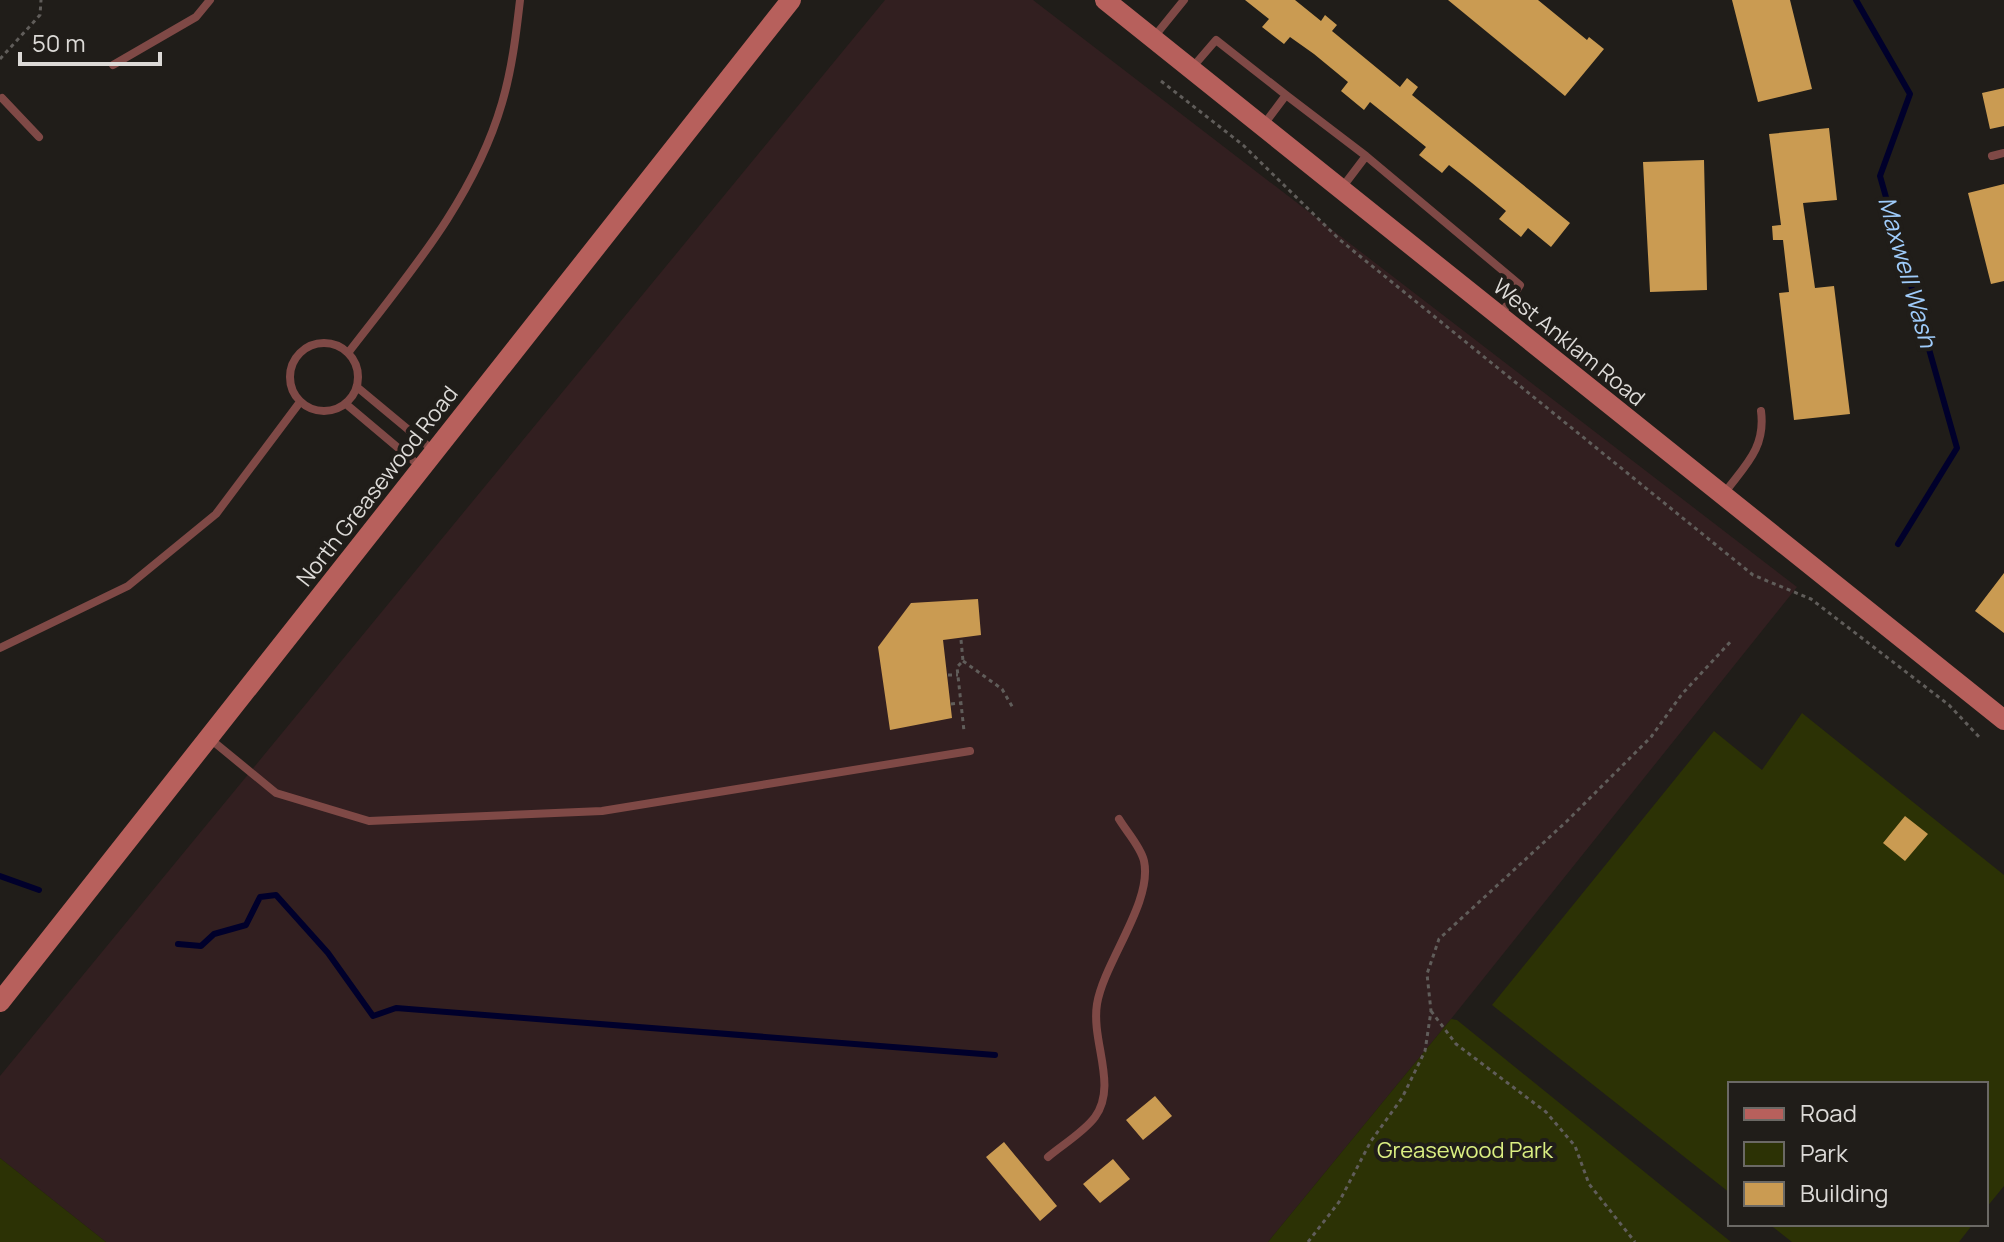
<svg xmlns="http://www.w3.org/2000/svg" width="2004" height="1242" font-family="Manrope,sans-serif">
	<style>
		.commercial { fill: #321f20 }
		.green { fill: #2c3205 }
		.lines { fill: none; stroke-linecap: round; stroke-linejoin: round }
		.stream { stroke: #00002b; stroke-width: 6 }
		.building { fill: #ca9b52 }
		.path { stroke: #605d5a; stroke-width: 3; stroke-dasharray: 4 4; stroke-linecap: butt }
		.service { stroke: #7f4946; stroke-width: 8 }
		.secondary { stroke: #b7605c; stroke-width: 20 }
		.labels { text-anchor: middle; stroke-width: 8; stroke-linejoin: round; paint-order: stroke }
		.street-label { font-size: 22px; fill: #dcdad7; stroke: #201d19 }
		.park-label { font-size: 22px; fill: #dbef82; stroke: #201d19 }
		.water-label { font-size: 24px; font-style: italic; fill: #9fccfb; stroke: #201d19 }
	</style>
	<rect width="100%" height="100%" fill="#201d19"/>
	<path class="commercial" d="M885,0H1033L1797,587L1451,1019L1268,1242H106L0,1158V1076Z"/>
	<path class="green" d="M1802,713L2004,875V1186L1986,1208V1084H1730V1193L1492,1005L1714,731L1762,770Z
		M1451,1019L1457,1020L1731,1242H1268Z
		M0,1158L106,1242H0Z
		M1769,1224H1973L1959,1242H1792Z"/>
	<g class="lines">
		<path class="stream" d="M1856,0L1910,94L1880,176L1957,448L1898,544
			M0,876L39,890
			M178,944L201,946L214,934L246,925L260,897L276,895L328,953L373,1016L396,1008L995,1055"/>
	</g>
	<path class="building" d="M1245,0H1295L1321,21L1325,15L1337,25L1332,31L1400,87L1407,78L1418,87L1412,95L1570,223L1551,247L1528,228L1521,237L1499,219L1506,211L1472,183L1449,165L1442,173L1419,155L1426,147L1370,102L1364,110L1341,91L1348,82L1314,54L1290,37L1284,44L1262,27L1269,19Z
		M1448,0H1538L1587,40L1589,37L1604,49L1565,96Z
		M1732,0H1790L1812,89L1758,102Z
		M2004,88V126L1990,129L1982,93Z
		M1829,128L1837,200L1803,203L1815,288L1834,286L1850,414L1794,420L1779,293L1789,292L1783,240H1773L1772,226L1781,225L1769,134Z
		M1704,160L1707,290L1650,292L1643,162Z
		M2004,184V281L1991,284L1968,193Z
		M2004,573V633L1975,611Z
		M978,599L981,635L943,640L952,718L890,730L878,647L911,603Z
		M1905,816L1928,834L1905,861L1883,843Z
		M1155,1096L1172,1116L1143,1140L1126,1120Z
		M1004,1142L1057,1206L1040,1221L986,1157Z
		M1113,1159L1130,1179L1100,1203L1083,1184Z"/>
	<g class="lines">
		<path class="path" d="M0,59L40,15L41,0
			M1161,81L1243,145L1340,240L1753,575L1811,599L1949,705L1981,739
			M961,640L963,661L957,667L964,731
			M963,661L1002,689L1013,708
			M948,675H958
			M951,704L961,703
			M1431,1011L1456,1044L1546,1112L1575,1146L1589,1184L1635,1242
			M1308,1242L1339,1202L1371,1141L1402,1098L1425,1051L1431,1011L1427,974L1439,939L1567,821L1651,737L1682,694L1732,640"/>
		<path class="service" d="M1154,37L1184,0
			M113,65L196,17L210,0
			M1191,69L1216,40L1286,95
			M2,98L39,137
			M1262,127L1286,95L1366,156
			M1992,156L2004,153
			M1341,189L1366,156L1520,285L1500,316
			M290 377a34 34 0 1 1 68 0a34 34 0 1 1-68 0Z
			M348,353C408,275 474,199 502,103C512,69 516,35 520,0
			M357,387L434,451
			M346,404L422,468
			M1723,495C1744,466 1766,449 1761,411
			M0,648L128,586L216,514L300,402
			M209,738L276,793L369,821L602,811L970,751
			M1048,1157C1062,1145 1084,1132 1095,1117C1118,1085 1091,1042 1097,1004C1104,962 1153,902 1144,861C1141,847 1126,831 1119,819"/>
		<path class="secondary" d="M1105,0L2004,720
			M0,1002L791,0"/>
	</g>
	<g class="labels">
		<g class="street-label">
			<text transform="translate(1569 342) rotate(39)" y="8">West Anklam Road</text>
			<text transform="translate(377 486) rotate(-52)" y="8">North Greasewood Road</text>
		</g>
		<g class="park-label">
			<text x="1465" y="1158">Greasewood Park</text>
		</g>
		<g class="water-label">
			<text transform="translate(1907 272) rotate(74)" y="8">Maxwell Wash</text>
		</g>
	</g>
	<rect x="1728" y="1082" width="260" height="144" fill="#201d19" stroke="#6b6965" stroke-width="2"/>
	<rect x="1744" y="1108" width="40" height="12" fill="#b7605c" stroke="#6b6965" stroke-width="2"/>
	<text x="1800" y="1122" font-size="24" fill="#dcdad7">Road</text>
	<rect x="1744" y="1142" width="40" height="24" fill="#2c3205" stroke="#6b6965" stroke-width="2"/>
	<text x="1800" y="1162" font-size="24" fill="#dcdad7">Park</text>
	<rect x="1744" y="1182" width="40" height="24" fill="#ca9b52" stroke="#6b6965" stroke-width="2"/>
	<text x="1800" y="1202" font-size="24" fill="#dcdad7">Building</text>
	<path d="M20 52v12h140v-12" fill="none" stroke="#dcdad7" stroke-width="4"/>
	<text x="32" y="52" font-size="24" fill="#dcdad7" stroke="#201d19" stroke-width="6" paint-order="stroke">50 m</text>
</svg>
